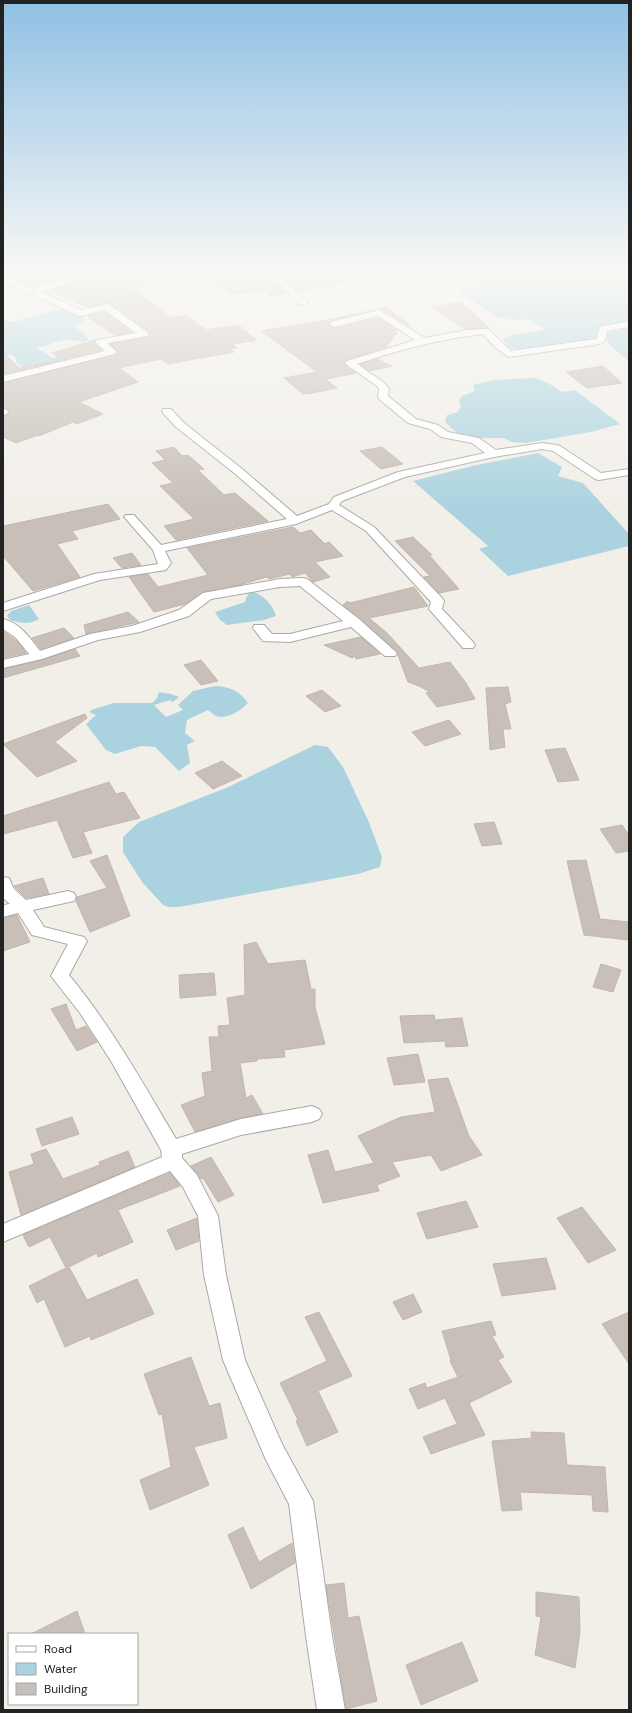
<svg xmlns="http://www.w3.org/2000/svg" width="632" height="1713" font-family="'DM Sans',sans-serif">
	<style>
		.water { fill: #aad3df }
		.building { fill: #c7bfb8; stroke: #c4b6ab }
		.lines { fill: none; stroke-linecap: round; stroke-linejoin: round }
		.minor-casing { stroke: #a9a9a9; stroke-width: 2 }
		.minor { fill: #fff; fill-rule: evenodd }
	</style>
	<rect width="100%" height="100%" fill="#f2efe9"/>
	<path class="water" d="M466,272H629L626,276L629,279V322L604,327L599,330L597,338L589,341L526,350L509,348L504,341V338C516,332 530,334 543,330L544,328L529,319L512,320L498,317L460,293L458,291C466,287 476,289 482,283Z
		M65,308L81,316L85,320L83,323L74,326L84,333L89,340L83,342L67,339L37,348L53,358L63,356L68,360L38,368L34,364L22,367L16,362V358L12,355H3V319L11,322Z
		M629,328V362L609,344L606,336L609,332Z
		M536,378L548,383L562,392L575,390L620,424L591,432L526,443L512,442L503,438H480L457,433L445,422L447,415L458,412L461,406L459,401L462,396L475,391L473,385L494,380Z
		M538,453L562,467L558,476L583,483L629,534V546L508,576L479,549L488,546L413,481L472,466Z
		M251,591C263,594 273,605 276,616L264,620L227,625L220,620L215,612L245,602L247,596Z
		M29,605L39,619C30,625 20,623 10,620L7,616L11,611Z
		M215,686C230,687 239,690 248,703C241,710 228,720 216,716C214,715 211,712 208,710L187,720L185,733L195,741L187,745L190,763L179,771L155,747L141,746L115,754L106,750L86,724L96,715L89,712L91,710L114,703H152L157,698L159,692L171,694L179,697L173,702L170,700L154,705L166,717L183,710L178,705L193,691Z
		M315,745L328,747L343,767L368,820L382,857L380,867L358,874L179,907H169L163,905L142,882L123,852V837L139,822L226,788Z"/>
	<path class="building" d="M3,272H80L34,287Z
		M101,272H131L148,285L132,288L171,318L186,315L206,330L238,325L257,340L233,344L237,348L230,349L234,352L168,364L161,359L119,368L138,382L79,402L103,414L77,424L73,422L39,436L38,435L16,443L3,437V416L7,415L9,411L3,407V383L115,355L118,352L110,344L147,337L150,335L148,331L110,304L107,303L87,307L50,291Z
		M234,272H264L286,293L271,296L262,290L230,295L215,281L240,278Z
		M277,272H289L296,277L329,272H343L345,283L298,291Z
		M455,303H463L489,328L465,329L433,307Z
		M385,307L409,324H406L411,327L379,309Z
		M374,310L331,321L329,324L334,328L378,318L397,330L393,331L397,333L386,347L347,360L344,362L346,366L356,373L326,379L323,377L337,388L312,393L303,394L284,378L317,372L261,331L332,319Z
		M105,312L132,332L115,335L87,316Z
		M95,340L94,343L102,350L3,374V352L19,368L62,359L52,353Z
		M377,359L392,366L369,371L360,364Z
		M603,366L622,383L587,388L566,372Z
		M174,447L182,456L188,455L204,469L198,470L224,495L235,493L268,521L176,540L164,526L194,519L160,486L173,483L152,463L165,460L156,451Z
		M382,447L403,464L381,469L360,451Z
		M108,504L120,519L72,531L78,539L57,544L80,577L33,591L3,556V526Z
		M293,527L300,533L311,530L325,544L329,542L343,556L315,562L330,577L313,582L305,573L292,577L290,574L269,579L267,577L236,586L203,592L185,604L154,612L129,577L148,574L158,587L208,575L187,548Z
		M413,537L432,555H429L459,589L439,593L424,577L430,576L395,541Z
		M132,553L141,565L122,568L113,558Z
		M414,587L428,606L369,618L387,633L419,668L450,662L466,683L475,699L437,707L426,693L430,692L419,686L408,682L396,650L343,605L348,601L350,603Z
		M128,612L139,622L86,634L84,625Z
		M64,628L74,638L41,649L32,638Z
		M3,631L18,642L26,653L3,658Z
		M361,637L380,654L356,659L355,656L352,658L324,645Z
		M75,649L80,656L3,678V669L42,660Z
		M201,660L218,681L201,685L184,665Z
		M508,687L511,702L505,704L511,729H503L505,747L490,750L486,688Z
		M322,690L341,706L325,712L306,696Z
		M85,714L87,718L55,742L77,761L37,777L3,744Z
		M449,720L461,734L425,746L412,732Z
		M565,748L579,780L558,782L545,750Z
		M222,761L242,776L213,789L195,773Z
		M109,782L116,794L124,792L140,818L83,832L92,853L73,858L57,820L3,834V816Z
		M494,822L502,844L482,846L474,824Z
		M622,825L629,835V851L616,853L600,829Z
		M107,855L130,916L90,932L76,901L77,897L107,888L90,861Z
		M586,860L600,919L629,922V940L584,935L567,861Z
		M43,878L49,894L26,898L14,886Z
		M17,915L30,942L3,951V918Z
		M256,942L268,964L305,960L311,989H315V1007L325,1044L284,1050L285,1057L257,1059V1061L240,1063L246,1098L252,1095L263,1114L241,1118L195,1132L181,1105L205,1096L202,1073L212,1071L209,1037H219L218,1026L230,1025L227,998L245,995L244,945Z
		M601,964L621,970L613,992L593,987Z
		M214,973L216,995L180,998L179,975Z
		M66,1004L76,1030L86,1026L97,1042L77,1051L51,1009Z
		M434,1015L435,1020L462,1018L468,1046L446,1047L445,1041L404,1043L400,1016Z
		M418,1054L425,1082L394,1085L387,1058Z
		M448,1078L469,1136L482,1155L441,1171L431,1155L392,1162L400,1176L377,1185L379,1191L323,1203L308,1155L328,1150L335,1172L374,1163L358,1136L401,1117L435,1112L428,1080Z
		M72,1117L79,1134L42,1146L36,1129Z
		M46,1149L63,1179L100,1165L99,1162L128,1151L135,1167L21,1215L9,1172L34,1164L31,1154Z
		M211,1157L234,1195L218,1202L203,1178L201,1179L191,1166Z
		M170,1173L180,1186L118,1210L133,1242L98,1257L97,1253L69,1267L87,1300L137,1279L154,1314L91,1340L90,1336L65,1347L44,1299L37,1303L29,1286L66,1268L50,1237L29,1247L23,1235Z
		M466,1201L478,1227L427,1239L417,1213Z
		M582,1207L616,1250L588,1263L557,1218Z
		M197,1218L199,1241L176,1250L167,1230Z
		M546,1258L556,1289L502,1296L493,1264Z
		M413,1294L422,1312L403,1320L393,1302Z
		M319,1312L352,1376L318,1391L338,1432L307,1446L296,1421L298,1420L280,1383L327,1361L305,1317Z
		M629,1312V1364L602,1324Z
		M491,1321L496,1335L492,1336L504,1357L498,1360L512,1382L469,1403L485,1435L431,1454L423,1437L457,1424L445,1398L418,1409L409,1389L425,1383L427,1388L458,1377L450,1361L451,1360L442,1331Z
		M191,1357L209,1406L220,1403L227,1438L194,1447L209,1485L150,1510L140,1480L171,1467L162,1414L159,1415L144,1374Z
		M531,1432L564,1433L567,1465L605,1467L608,1512L593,1511L592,1495L520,1492L522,1510L502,1511L492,1441L532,1438Z
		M243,1527L259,1562L292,1543L295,1563L251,1589L228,1535Z
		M344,1583L348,1618L359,1616L377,1701L346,1709L326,1585Z
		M536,1592L579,1597L580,1631L575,1668L535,1655L541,1617L536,1616Z
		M77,1611L85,1634H31Z
		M462,1642L478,1681L421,1705L406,1665Z"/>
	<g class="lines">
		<g class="minor-casing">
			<path id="minor" d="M86,272H100L41,292L81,310L107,304L110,305L147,332L149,334L147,336L107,343L117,352L115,354L3,382V376L105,351L95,342L97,340L136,333L105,310L80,316L77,315L3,281V275L34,289Z
				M265,272H274L306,300L307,302L306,304H300Z
				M379,310L425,338L467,330L488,329L511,351L596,339L600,327L629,321V327L607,331L605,341L600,344L509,357L496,348L483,334C440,339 398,350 357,364L383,382L389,388L388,396L416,419L438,425L448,432L479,438L496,450L542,443L556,445L560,446L601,473L629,469V475L599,480L595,479L553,451L542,449L494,457L405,477L342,501L339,505L374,527L442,598L444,601L442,609L473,642L475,645L473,648H463L429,609L431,602L366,531L332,510L296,524L165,551L171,563L166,570L100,580L3,611V603L94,574L158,564L153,550L126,519L124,517L126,515H134L161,545L287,519L233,472L176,427L163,413L162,411L163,409H171L184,423L241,468L297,516L329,504L334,497L398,472L485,453L472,443L441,437L430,429L408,423L379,399L378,397L379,389L377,386L347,365L345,363L347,361L415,340L378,316L334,327L330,324L331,322Z
				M3,408L8,411L7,414L3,415Z
				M303,578L307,579L359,619L397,653L395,656H385L351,627L290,642L263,641L253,628L254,625H264L272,634H290L343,621L300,586L280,587L211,599L189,616L140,632L98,640L42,659L3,668V660L29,654L15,637L3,629V619C20,623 30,638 40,651L90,634L132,626L179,610L203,593L280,579Z
				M3,877L9,878L14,889L26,900L68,891L74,893L76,897L74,901L33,910L44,927L84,937L87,941L69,975C111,1026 143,1083 176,1139L241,1119L312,1106L319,1109L322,1114L319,1119L312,1122L241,1135L182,1154V1158L197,1175L218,1216L226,1275L245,1360L282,1444L313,1501L332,1636L345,1710H317L306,1636L289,1504L266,1460L223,1360L204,1275L198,1216L183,1187L170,1171L3,1242V1224L162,1157L161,1150L111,1061L80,1013L51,976L68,944L32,935L18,913L3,917V905L10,904L3,898Z"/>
		</g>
		<use href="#minor" class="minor"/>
	</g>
	<linearGradient id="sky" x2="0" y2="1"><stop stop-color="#8fc0e4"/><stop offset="0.53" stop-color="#f9f8f5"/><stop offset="1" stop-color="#f9f8f5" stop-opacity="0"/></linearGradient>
	<rect width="632" height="512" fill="url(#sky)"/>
	<rect width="632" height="1713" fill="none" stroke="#222222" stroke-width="8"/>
	<rect x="8" y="1633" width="130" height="72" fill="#ffffff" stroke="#a7a7a7"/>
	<rect x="16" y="1646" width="20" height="6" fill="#ffffff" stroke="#a7a7a7"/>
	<text x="44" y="1653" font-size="12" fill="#222222">Road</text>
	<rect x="16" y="1663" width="20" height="12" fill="#aad3df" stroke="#a7a7a7"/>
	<text x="44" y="1673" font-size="12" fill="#222222">Water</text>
	<rect x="16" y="1683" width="20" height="12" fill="#c7bfb8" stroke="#a7a7a7"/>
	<text x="44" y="1693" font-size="12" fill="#222222">Building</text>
</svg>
